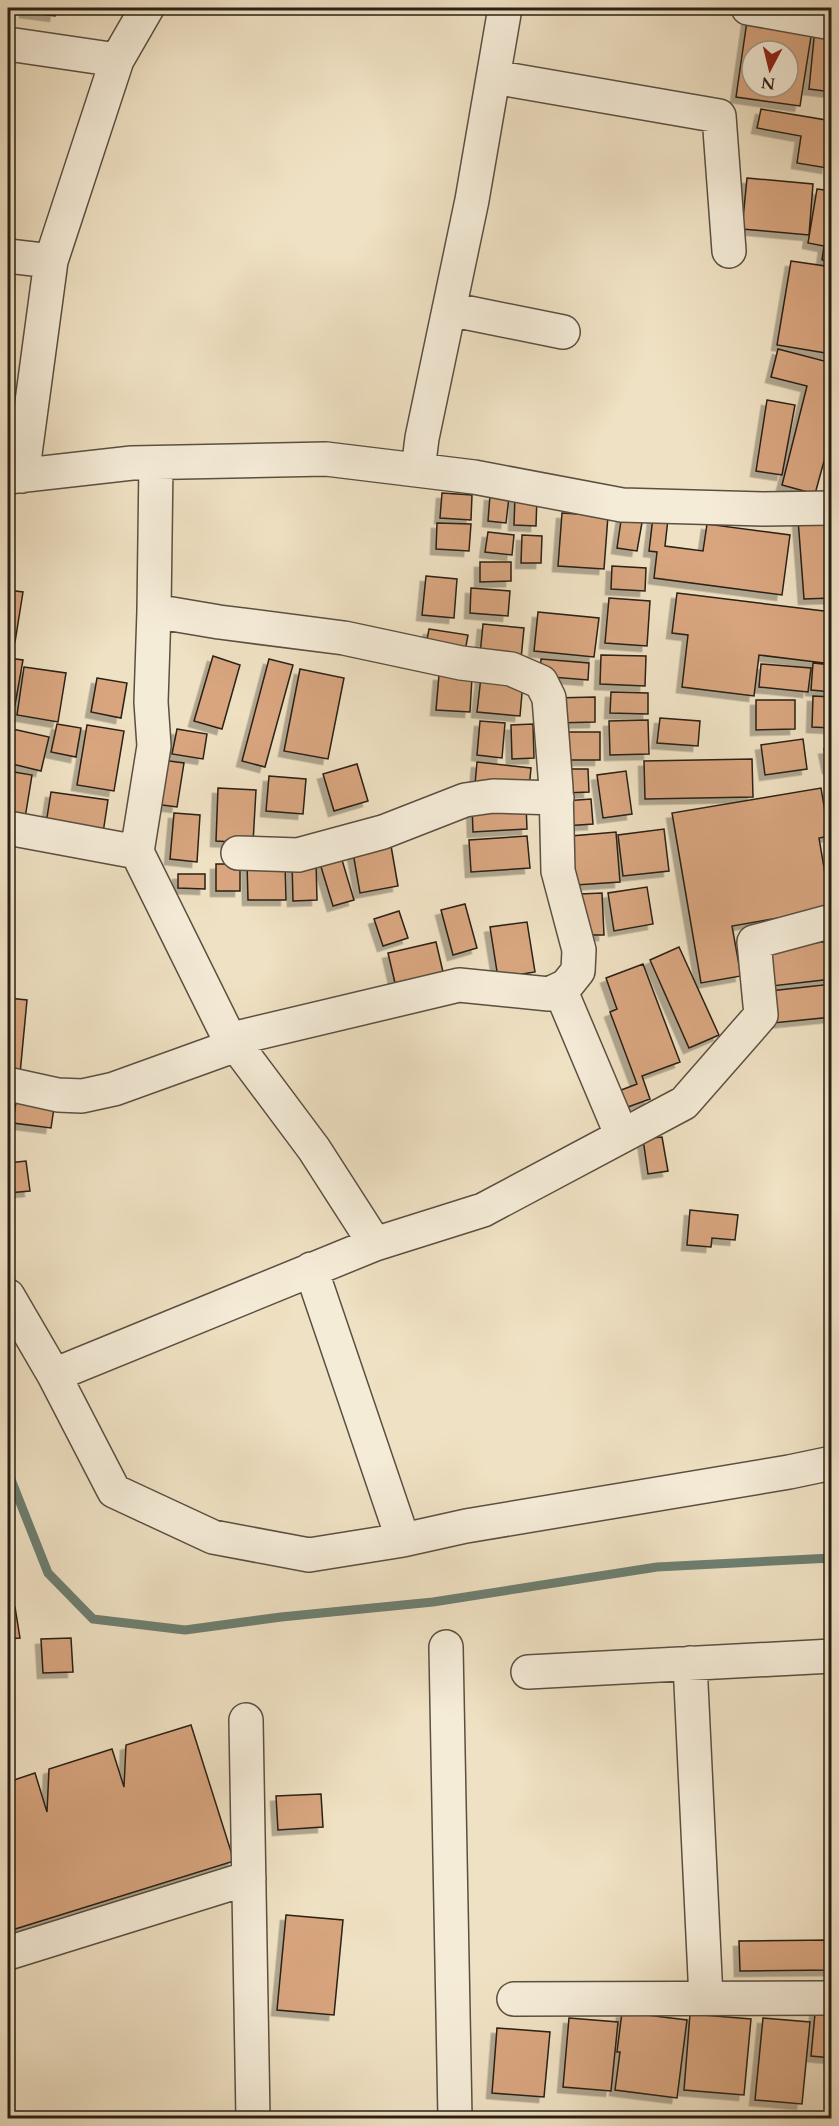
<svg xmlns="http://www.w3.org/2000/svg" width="839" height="2126" font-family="Cardo,serif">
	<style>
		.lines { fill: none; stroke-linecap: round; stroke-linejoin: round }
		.stream { stroke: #6d7f71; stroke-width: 9 }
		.building { fill: #d8a57f; stroke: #292016; stroke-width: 1.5; fill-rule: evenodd; filter: url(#shadow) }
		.minor-casing { stroke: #5a5041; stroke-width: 36 }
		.minor { stroke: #f5ecd8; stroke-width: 33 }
	</style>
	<defs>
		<filter id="shadow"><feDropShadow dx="-5.5" dy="5.5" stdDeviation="0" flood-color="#0004"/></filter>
	</defs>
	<rect width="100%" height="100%" fill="#efe1c3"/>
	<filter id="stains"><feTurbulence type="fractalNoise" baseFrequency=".00333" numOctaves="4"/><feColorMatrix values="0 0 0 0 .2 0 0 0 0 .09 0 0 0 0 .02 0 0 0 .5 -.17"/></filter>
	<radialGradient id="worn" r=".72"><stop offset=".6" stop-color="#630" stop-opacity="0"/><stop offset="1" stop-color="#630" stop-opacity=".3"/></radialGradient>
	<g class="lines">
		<path class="stream" d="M8,1472L48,1573L93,1619L185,1630L281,1617L433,1602L657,1567L832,1558"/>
	</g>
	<path class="building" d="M25,8H56L55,16L25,12Z
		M748,14L813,24L800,106L736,97ZM752,51H788V87H752Z
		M815,28L832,29V92L809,89Z
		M761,109L832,121V150H829L827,168L797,163L801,136L757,128Z
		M747,178L813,184L809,235L742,229Z
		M817,189L832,191V262L822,260L824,246L808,243Z
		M791,261L832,267V354L777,345Z
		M778,349L832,363V432L815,494L782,485L807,386L771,377Z
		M767,400L795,405L782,475L756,471Z
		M442,493L472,495L471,520L440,518Z
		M490,495L509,497L506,523L488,521Z
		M515,495L537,496L536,526L514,525Z
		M562,513L608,516L604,569L558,566Z
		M622,514L643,517L637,551L617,548Z
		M653,517L668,519L665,546L703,551L707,524L790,535L782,595L654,578L657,552L649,551Z
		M832,517V598L804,599L798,519Z
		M437,523L471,524L469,551L436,549Z
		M488,532L514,535L512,555L485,552Z
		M522,535L542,536L541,563H521Z
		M480,562H511V581L480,582Z
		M612,566L646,568L645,591L611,589Z
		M426,576L457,579L454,618L422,615Z
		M471,588L510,591L508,616L470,613Z
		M8,590L23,592L15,642L8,640Z
		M677,593L832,612V664L759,655L754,696L682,687L688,635L672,633Z
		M609,598L650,601L647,646L605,643Z
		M538,612L599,618L594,657L534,651Z
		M483,624L524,628L521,659L480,655Z
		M429,629L468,635L464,657L425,650Z
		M601,655L646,656L645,686L600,684Z
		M213,656L240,665L222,729L194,721Z
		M8,658L23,660L15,705L8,704Z
		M269,659L293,665L265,767L242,761Z
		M541,659L589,663L588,680L540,676Z
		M813,663L832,665V692L811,690Z
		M761,664L811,668L808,692L759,687Z
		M24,667L66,673L58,722L17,715Z
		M300,669L344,678L328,759L284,751Z
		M439,675L472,677L470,712L436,710Z
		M481,677L523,682L520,716L477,712Z
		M97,678L127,683L121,718L91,712Z
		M611,692L648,693V714L610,713Z
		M813,696L832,697V728L812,727Z
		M595,697V722L555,723L554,698Z
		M756,700H795V729L756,730Z
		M660,718L700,721L698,746L657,743Z
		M648,720L649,754L610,755L609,721Z
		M480,721L505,723L502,758L477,755Z
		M57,724L81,728L76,757L51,752Z
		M533,724L534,758L512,759L511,725Z
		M87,725L124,731L114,791L77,785Z
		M8,728L49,737L41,771L8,763Z
		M177,729L207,734L203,759L172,754Z
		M560,732H600V760H559Z
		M803,739L807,769L765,775L761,745Z
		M832,748V768H828L824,749Z
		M752,759L753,797L645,799L644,761Z
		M162,760L184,763L177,807L155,804Z
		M477,762L531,768L529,789L475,784Z
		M357,764L368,801L334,811L323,774Z
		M563,769H588L589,792L564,793Z
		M8,771L32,775L25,818L8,815Z
		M626,771L632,814L603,818L597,775Z
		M269,776L306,779L303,814L266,811Z
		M218,788L256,790L253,843L216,841Z
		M821,788L829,836L819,838L831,909L732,926L741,976L701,983L672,813Z
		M51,792L108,800L103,833L46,824Z
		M591,799L593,824L565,826L564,801Z
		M526,804L527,829L473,832L472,806Z
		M174,813L200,815L197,862L170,859Z
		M664,829L669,871L623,876L618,835Z
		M616,832L620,882L576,885L571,836Z
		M527,836L530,868L471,872L469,840Z
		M390,840L398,886L360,893L352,847Z
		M339,850L354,900L333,906L318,857Z
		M316,861L317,900L293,901L292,862Z
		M247,862H285L286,900H248Z
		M216,864H240V891H216Z
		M178,874H205V889L178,888Z
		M647,887L653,924L614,931L608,893Z
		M602,893L604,935H582L580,894Z
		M465,904L477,948L453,955L441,910Z
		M399,911L408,938L383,946L374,919Z
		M527,922L535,972L498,978L490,927Z
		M832,941V979L772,986L767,948Z
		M436,942L443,972L395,983L388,953Z
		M679,947L719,1035L689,1048L650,960Z
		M643,964L680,1062L642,1076L650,1099L614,1112L608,1095L637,1084L610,1012L617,1009L606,978Z
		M832,984V1017L773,1023L770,991Z
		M8,998L27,1000L20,1074L8,1073Z
		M8,1089L14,1144L8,1145Z
		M17,1095L55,1101L51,1128L13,1123Z
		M662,1137L668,1171L648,1174L643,1139Z
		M26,1161L30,1191L8,1193V1163Z
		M690,1210L738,1215L735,1240L712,1238L711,1247L687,1245Z
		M15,1607L20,1638L8,1639V1608Z
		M71,1638L73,1672L43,1673L41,1639Z
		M191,1725L234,1861L12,1930L8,1913V1782L35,1773L47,1812L49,1769L112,1749L124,1787L126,1745Z
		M321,1794L323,1827L278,1830L276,1796Z
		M286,1915L343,1920L334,2015L277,2010Z
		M832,1940V1970L740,1971L739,1941Z
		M816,2003L832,2005V2058L811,2056Z
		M622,2012L687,2020L677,2098L615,2090L620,2052H617Z
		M690,2014L751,2019L744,2095L684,2090Z
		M569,2018L618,2022L611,2091L563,2087Z
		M763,2018L810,2022L802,2104L755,2100Z
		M497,2028L550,2032L544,2097L492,2093Z"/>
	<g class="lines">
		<g class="minor-casing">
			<path id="minor" d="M748,8L832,23
				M8,44L117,60
				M494,77L719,116L729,251
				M8,256L51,261
				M449,309L563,332
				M156,463L154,611L219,622L344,638L461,663L511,669L541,682L549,698L556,788L558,871L579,950L578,971L566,986L549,994L459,985L232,1039
				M418,470L422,438L472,200L505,8
				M22,476L51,261L117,60L147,8
				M8,477L132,463L326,459L474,477L622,505L763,509L832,508
				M8,828L137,852L225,1030L314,1149L375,1244
				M137,852L154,746L151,702L154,611
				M238,853L298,855L383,832L465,800L493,796L557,798
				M560,989L622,1136
				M8,1084L58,1095L82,1096L114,1089L236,1045
				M311,1269L403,1540
				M8,1296L54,1375L114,1491L213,1537L309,1555L403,1540L466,1526L789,1472L832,1463
				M54,1375L375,1244L483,1210L684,1103L761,1015L754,942L832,921
				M446,1647L455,2118
				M690,1663L706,1998
				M528,1672L832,1656
				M246,1720L253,2118
				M8,1953L249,1878
				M514,1999L832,1998"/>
		</g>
		<use href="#minor" class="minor"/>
	</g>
	<rect width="839" height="2126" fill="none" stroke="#efe1c3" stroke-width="30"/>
	<rect x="9" y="9" width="821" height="2108" fill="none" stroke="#292016" stroke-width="3"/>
	<rect x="15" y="15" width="809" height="2096" fill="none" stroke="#292016" stroke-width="1.5"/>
	<g transform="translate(770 69) rotate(187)"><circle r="28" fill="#f5ecd8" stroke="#a39a8a" stroke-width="1.5"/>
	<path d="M0-4.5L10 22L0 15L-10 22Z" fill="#8f2418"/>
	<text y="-9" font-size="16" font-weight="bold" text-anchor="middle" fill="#292016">N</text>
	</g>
	<rect width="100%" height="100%" filter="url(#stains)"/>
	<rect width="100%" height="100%" fill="url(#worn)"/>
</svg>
